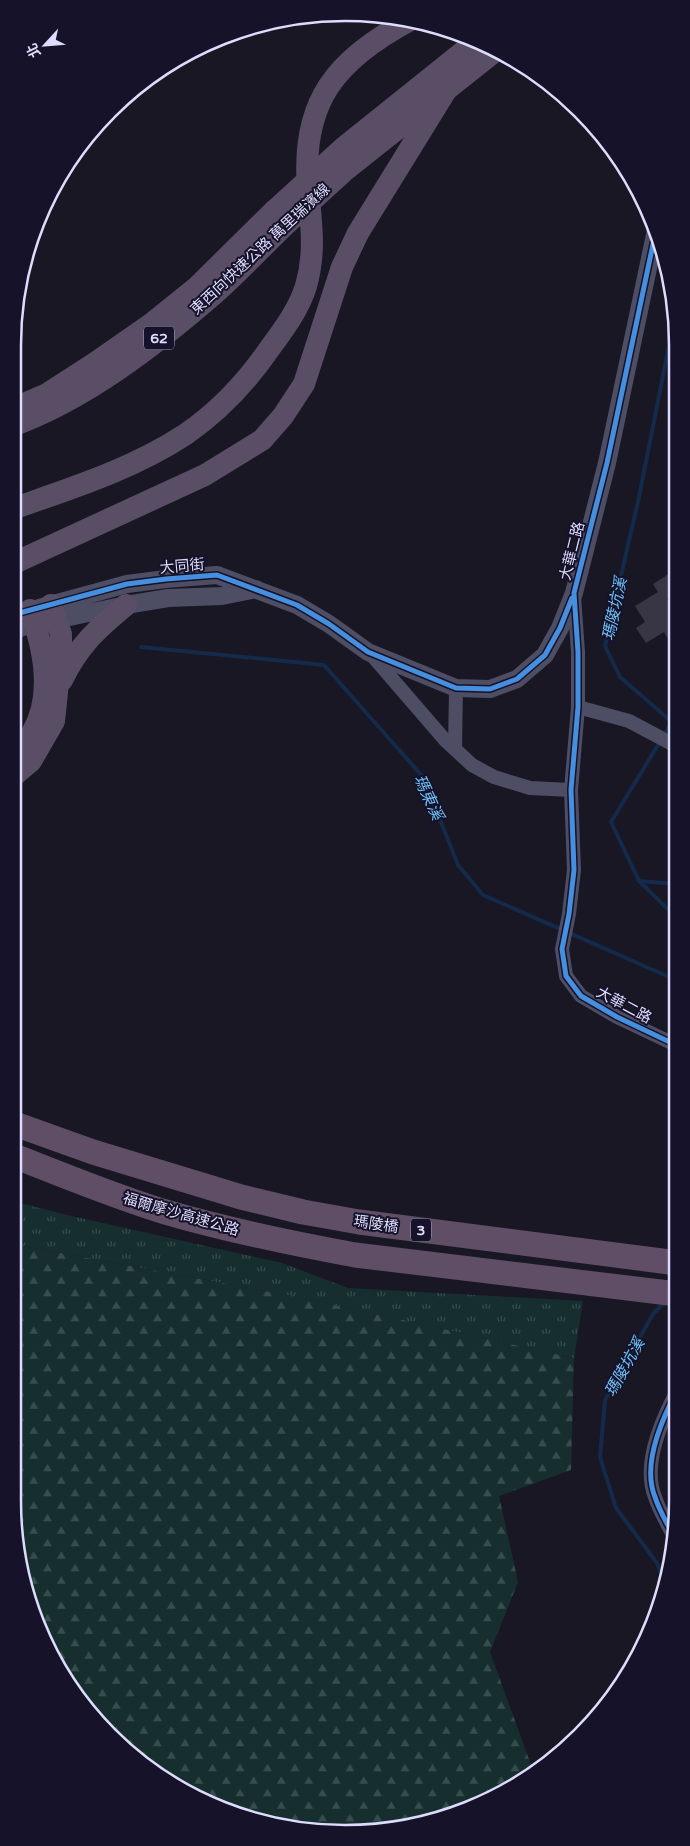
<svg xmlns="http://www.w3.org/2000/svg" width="690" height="1846" font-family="'Varela Round','Noto Sans TC',sans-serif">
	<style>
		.grass { fill: url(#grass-tufts) }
		.forest { fill: url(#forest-firs) }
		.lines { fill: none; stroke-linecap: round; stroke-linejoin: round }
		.stream { stroke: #132a4a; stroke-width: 4 }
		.building { fill: #383645 }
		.minor { stroke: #4d4d64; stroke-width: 14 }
		.tertiary { stroke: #4d4d64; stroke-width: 18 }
		.trunk { stroke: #5a4e67; stroke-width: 22 }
		.motorway { stroke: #5f4e65; stroke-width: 25 }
		.trunk-bridge { stroke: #5a4e67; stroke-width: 22 }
		.cycleway-casing { stroke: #151229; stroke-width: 8 }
		.cycleway { stroke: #468fdf; stroke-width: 5 }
		.labels { text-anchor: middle; stroke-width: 4; stroke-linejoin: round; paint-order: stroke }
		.shield { fill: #151229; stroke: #a29fbd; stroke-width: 1 }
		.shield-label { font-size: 14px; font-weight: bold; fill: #dedcfd }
		.street-label { font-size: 15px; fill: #dedcfd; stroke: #151229 }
		.water-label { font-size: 16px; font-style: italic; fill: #6fc1f8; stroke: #151229 }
		.rim { fill: none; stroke: #dedcfd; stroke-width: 2.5 }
	</style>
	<defs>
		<pattern id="grass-tufts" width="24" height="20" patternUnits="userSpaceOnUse" patternTransform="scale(1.25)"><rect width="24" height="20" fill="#162f2e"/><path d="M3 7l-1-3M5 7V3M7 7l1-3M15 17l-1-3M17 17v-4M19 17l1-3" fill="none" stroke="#374d4d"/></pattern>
		<pattern id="forest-firs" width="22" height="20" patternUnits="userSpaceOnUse" patternTransform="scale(1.25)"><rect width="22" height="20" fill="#162f2e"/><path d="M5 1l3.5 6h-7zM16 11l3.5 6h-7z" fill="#374d4d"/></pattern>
	</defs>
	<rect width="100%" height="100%" fill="#191724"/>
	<path class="grass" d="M12,1201L67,1215L282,1263L348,1288L583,1301L574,1358L303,1298L13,1244Z"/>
	<path class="forest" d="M291,18L153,75L179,57L238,30Z
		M12,1244L303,1298L574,1358L571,1470L499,1496L518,1582L490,1652L534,1773L529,1778L473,1808L410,1827L301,1831L238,1816L179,1789L95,1720L57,1667L30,1608L13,1501Z"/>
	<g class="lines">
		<path class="stream" d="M675,315L639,497L605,646L620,677L672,722L611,822L639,881L676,884
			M141,647L324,665L423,777L458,865L483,895L676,980
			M639,881L676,917
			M665,1302L653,1314L605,1400L600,1457L616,1508L657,1563L666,1587"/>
	</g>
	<path class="building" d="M675,570V594L667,599L675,613V635L668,639L664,632L646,643L636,628L645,622L635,606L658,592L653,584Z"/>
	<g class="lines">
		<path class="minor" d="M574,596L578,652V707L571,790L574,870L569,914L562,949L566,976L581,996L617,1017L676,1045
			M12,615L30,610
			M12,633L35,625
			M369,652L445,740L472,765L494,777L530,788L571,790
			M578,707L629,721L676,746
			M455,749L456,688
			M673,1535C667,1523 659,1510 655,1497C642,1465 662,1419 677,1391"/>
		<path class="tertiary" d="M39,608L127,584L166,579L217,575L297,605L329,624L368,652L456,688L490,689L517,679L545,655L560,628L574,593L607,463L656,230
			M46,622L126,605L168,598L222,596L256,589"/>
		<path class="trunk" d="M12,409L47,394L95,363L151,324L197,287L274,211
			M12,426C86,399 154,346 213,295C238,273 262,247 287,223
			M12,509C72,488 133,469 186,434C218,412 248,380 270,348C284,329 299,309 306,286C316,251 311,223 308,188C301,101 336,60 410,20
			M12,564L205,475L262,440L283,416L304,384L342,267L358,233L445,92
			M62,680C79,645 97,629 126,605
			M12,757C19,750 27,742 32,733C54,696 44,648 30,610
			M12,777L31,761L54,721L61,654V634L51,605"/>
		<path class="motorway" d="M12,1123L93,1152L241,1197L303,1212L359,1222L677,1263
			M12,1155C62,1175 111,1195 162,1211C226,1230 290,1243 355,1255L677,1294"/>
		<path class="trunk-bridge" d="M274,211L343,148L474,43
			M287,223L343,172L494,52"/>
		<g class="cycleway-casing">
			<path id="cycleway" d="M656,230L607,463L574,593L578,652V707L571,790L574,870L569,914L562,949L566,976L581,996L617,1017L676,1045
				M12,615L127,584L166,579L217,575L297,605L329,624L368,652L456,688L490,689L517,679L545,655L560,628L572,598
				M673,1535C667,1523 659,1510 655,1497C642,1465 662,1419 677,1391"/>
		</g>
		<use href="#cycleway" class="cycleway"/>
	</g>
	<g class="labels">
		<g class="shield">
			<rect x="144" y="326.5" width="30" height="23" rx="4"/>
			<rect x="411" y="1218.5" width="20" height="23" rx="4"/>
		</g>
		<g class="shield-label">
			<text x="159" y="343">62</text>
			<text x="421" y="1235">3</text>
		</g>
		<g class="street-label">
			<text transform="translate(260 249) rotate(-43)" y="5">東西向快速公路 萬里瑞濱線</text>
			<text transform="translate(572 551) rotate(-76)" y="5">大華二路</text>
			<text transform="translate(182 566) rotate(-5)" y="5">大同街</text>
			<text transform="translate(624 1005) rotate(28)" y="5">大華二路</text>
			<text transform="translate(181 1214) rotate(16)" y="5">福爾摩沙高速公路</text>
			<text transform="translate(376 1224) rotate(8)" y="5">瑪陵橋</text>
		</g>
		<g class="water-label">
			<text transform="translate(614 609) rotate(-78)" y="6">瑪陵坑溪</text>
			<text transform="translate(429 797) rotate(65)" y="6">瑪東溪</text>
			<text transform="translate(624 1367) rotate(-61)" y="6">瑪陵坑溪</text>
		</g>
	</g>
	<path d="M0 0H690V1846H0ZM345 21H345A324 324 0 0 1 669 345V1501A324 324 0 0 1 345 1825H345A324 324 0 0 1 21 1501V345A324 324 0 0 1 345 21Z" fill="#151229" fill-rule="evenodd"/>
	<path class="rim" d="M345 21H345A324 324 0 0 1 669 345V1501A324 324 0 0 1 345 1825H345A324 324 0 0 1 21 1501V345A324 324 0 0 1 345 21Z"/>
	<g transform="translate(45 45) rotate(244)" stroke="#151229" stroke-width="4" paint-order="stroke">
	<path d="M0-4L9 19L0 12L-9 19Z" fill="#dedcfd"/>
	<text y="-8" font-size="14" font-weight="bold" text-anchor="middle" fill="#dedcfd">北</text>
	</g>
</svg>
